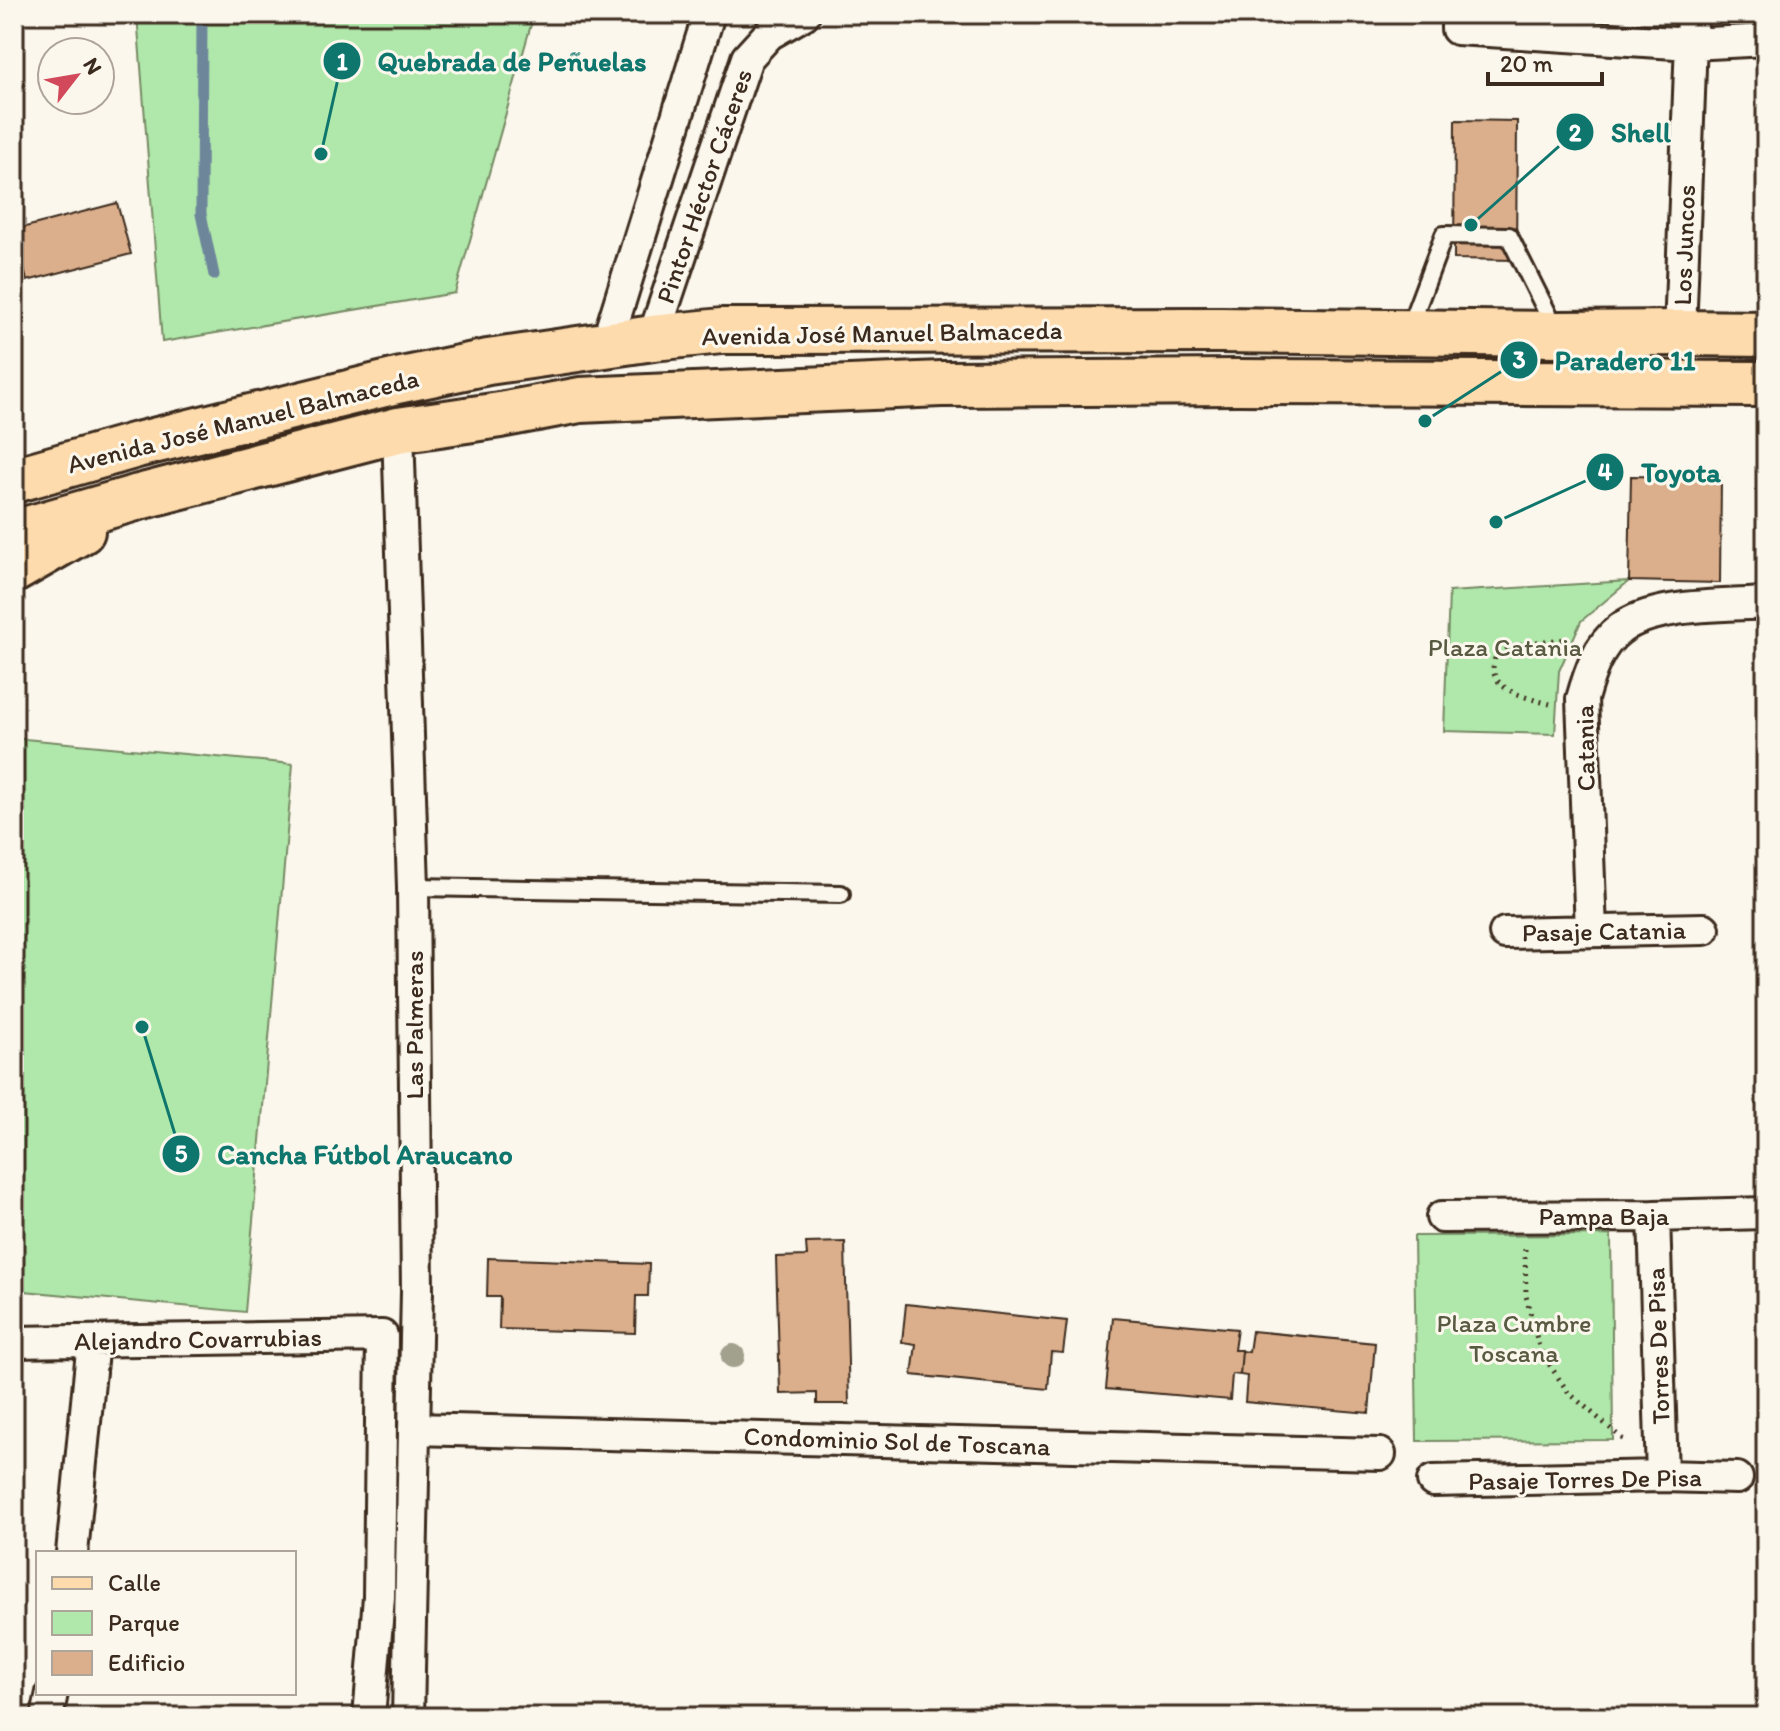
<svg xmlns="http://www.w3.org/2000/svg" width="1780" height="1731" font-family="Itim,sans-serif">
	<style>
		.green { fill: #b0e8ab; stroke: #768964; stroke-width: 2 }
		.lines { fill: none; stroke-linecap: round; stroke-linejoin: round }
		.stream { stroke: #6d869a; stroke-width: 11 }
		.building { fill: #dbaf8c; stroke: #3b2a1e; stroke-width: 2 }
		.service-casing { stroke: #3b2a1e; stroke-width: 22 }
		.minor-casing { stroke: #3b2a1e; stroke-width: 36 }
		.primary-casing { stroke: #3b2a1e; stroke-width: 50 }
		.path { stroke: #3b2a1e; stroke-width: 5; stroke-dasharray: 2 6; stroke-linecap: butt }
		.service { stroke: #fbf7ec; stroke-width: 16 }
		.minor { stroke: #fbf7ec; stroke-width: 30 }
		.primary { stroke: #fddbac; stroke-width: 44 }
		.tree { fill: #a1a18e }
		.labels { text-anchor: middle; stroke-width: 6; stroke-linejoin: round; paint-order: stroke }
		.street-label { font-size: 26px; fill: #3b2a1e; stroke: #fbf7ec }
		.park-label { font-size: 26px; fill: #585a41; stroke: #fbf7ec }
		.leader { fill: none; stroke: #0f766e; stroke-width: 3 }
		.callout-dot { fill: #0f766e; stroke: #fbf7ec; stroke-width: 3 }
		.mark-label { font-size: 24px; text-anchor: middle; font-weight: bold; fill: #fff }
		.callout-label { font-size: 28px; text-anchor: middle; font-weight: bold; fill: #0f766e; stroke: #fbf7ec; stroke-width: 6; stroke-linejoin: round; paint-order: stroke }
	</style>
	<rect width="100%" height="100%" fill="#fbf7ec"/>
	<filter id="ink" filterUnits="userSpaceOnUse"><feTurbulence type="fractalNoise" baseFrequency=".0125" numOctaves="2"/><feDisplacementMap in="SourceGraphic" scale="16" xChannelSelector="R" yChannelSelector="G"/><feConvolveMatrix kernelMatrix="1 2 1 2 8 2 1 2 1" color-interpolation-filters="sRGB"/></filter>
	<g filter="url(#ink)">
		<path class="green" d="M137,14H534L455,293L162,342Z
			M1629,581L1581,621L1559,671L1555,734L1444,731L1449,592Z
			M14,738L293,764L245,1312L14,1290Z
			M1611,1235L1613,1440L1417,1441L1414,1236Z"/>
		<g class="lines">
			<path class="stream" d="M202,14L201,214L214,275"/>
		</g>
		<path class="building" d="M1455,120L1517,121L1516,260L1454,259Z
			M117,203L131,254L27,281L14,230Z
			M1631,476L1721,478L1720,583L1629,581Z
			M845,1242L849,1404H817V1393L780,1394L776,1257L807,1256L806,1243Z
			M488,1258L649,1264L648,1296H636L635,1333L499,1329L500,1297H487Z
			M906,1304L1067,1321L1063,1353L1051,1352L1048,1389L912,1375L916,1344L902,1342Z
			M1113,1318L1237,1329L1234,1350H1242L1240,1375L1232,1374L1230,1400L1106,1389Z
			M1252,1331L1375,1343L1369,1413L1245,1402L1247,1376L1240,1375L1242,1351L1249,1352Z"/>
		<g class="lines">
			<g class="service-casing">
				<path id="service" d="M1409,328L1444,235L1509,236L1556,330
					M413,887L841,894"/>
			</g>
			<g class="minor-casing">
				<path id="minor" d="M1457,14V29L1691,44L1766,40
					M1680,333L1692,14
					M653,338L747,58L769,34L804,14
					M606,346L709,14
					M398,430L413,887L417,1291L408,1717
					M1591,931L1582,699C1589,674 1598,645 1620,629C1653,603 1725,606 1766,603
					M1505,933L1704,929
					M1654,1216L1662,1476
					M1442,1217L1654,1216L1766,1213
					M14,1342L382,1336L379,1597L369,1717
					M414,1429L1380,1454
					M1433,1481L1662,1476L1737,1478
					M72,1553L93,1341
					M47,1717L52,1693"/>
			</g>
			<g class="primary-casing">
				<path id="primary" d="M14,480L137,445L397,381L488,362L653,338L722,331L1220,330L1559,334L1680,333L1766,334
					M14,533L139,497L398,430L500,415L580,400L941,384L1238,382L1766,384
					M14,570L82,531"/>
			</g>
			<path class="path" d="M1550,704C1532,699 1494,692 1493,668C1493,667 1495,657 1495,656C1515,642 1545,641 1569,639
				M1525,1249L1526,1296L1540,1351L1568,1392L1626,1442"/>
			<use href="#service" class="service"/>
			<use href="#minor" class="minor"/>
			<use href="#primary" class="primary"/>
		</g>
		<circle class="tree" cx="733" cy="1356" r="12"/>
	</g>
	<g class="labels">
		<g class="street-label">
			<text transform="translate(704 186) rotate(-71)" y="9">Pintor Héctor Cáceres</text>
			<text transform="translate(1684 245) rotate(-88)" y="9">Los Juncos</text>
			<text transform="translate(882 333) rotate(-1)" y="9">Avenida José Manuel Balmaceda</text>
			<text transform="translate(243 421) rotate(-14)" y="9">Avenida José Manuel Balmaceda</text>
			<text transform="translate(1585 748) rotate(-91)" y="9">Catania</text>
			<text transform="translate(1604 931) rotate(-1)" y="9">Pasaje Catania</text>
			<text transform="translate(414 1025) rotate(-90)" y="9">Las Palmeras</text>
			<text x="1604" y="1225">Pampa Baja</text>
			<text transform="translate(198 1339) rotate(-1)" y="9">Alejandro Covarrubias</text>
			<text transform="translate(1658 1346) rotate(-92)" y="9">Torres De Pisa</text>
			<text transform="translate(897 1441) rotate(2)" y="9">Condominio Sol de Toscana</text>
			<text transform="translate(1585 1479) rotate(-1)" y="9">Pasaje Torres De Pisa</text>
		</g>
		<g class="park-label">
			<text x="1505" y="656">Plaza Catania</text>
			<text x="1514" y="1332">Plaza Cumbre<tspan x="1514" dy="30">Toscana</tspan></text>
		</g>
	</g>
	<path class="leader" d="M321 154L342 61M1471 225L1575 132M1425 421L1519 360M1496 522L1605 472M142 1027L181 1154"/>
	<g class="callout-dot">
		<circle cx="321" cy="154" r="8"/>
		<circle cx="1471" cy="225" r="8"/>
		<circle cx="1425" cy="421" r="8"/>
		<circle cx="1496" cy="522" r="8"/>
		<circle cx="142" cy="1027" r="8"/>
		<circle cx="342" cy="61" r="20"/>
		<circle cx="1575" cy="132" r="20"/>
		<circle cx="1519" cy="360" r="20"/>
		<circle cx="1605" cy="472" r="20"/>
		<circle cx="181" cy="1154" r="20"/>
	</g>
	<g class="mark-label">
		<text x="342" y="70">1</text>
		<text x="1575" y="141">2</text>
		<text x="1519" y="368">3</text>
		<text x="1605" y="480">4</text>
		<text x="181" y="1162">5</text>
	</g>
	<g class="callout-label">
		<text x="512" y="71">Quebrada de Peñuelas</text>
		<text x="1641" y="142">Shell</text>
		<text x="1625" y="370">Paradero 11</text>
		<text x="1681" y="482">Toyota</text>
		<text x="365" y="1164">Cancha Fútbol Araucano</text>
	</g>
	<rect width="1780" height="1731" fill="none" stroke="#fbf7ec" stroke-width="48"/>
	<rect x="24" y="24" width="1732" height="1683" fill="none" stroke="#3b2a1e" stroke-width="3" filter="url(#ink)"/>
	<rect x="36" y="1551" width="260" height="144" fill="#fbf7ec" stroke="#aea59a" stroke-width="2"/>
	<rect x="52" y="1577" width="40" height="12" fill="#fddbac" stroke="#aea59a" stroke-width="2"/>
	<text x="108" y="1591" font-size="24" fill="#3b2a1e">Calle</text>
	<rect x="52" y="1611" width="40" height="24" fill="#b0e8ab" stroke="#aea59a" stroke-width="2"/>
	<text x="108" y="1631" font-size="24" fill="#3b2a1e">Parque</text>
	<rect x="52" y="1651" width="40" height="24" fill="#dbaf8c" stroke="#aea59a" stroke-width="2"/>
	<text x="108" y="1671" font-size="24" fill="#3b2a1e">Edificio</text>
	<g transform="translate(76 76) rotate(59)"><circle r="38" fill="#fbf7ec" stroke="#aea59a" stroke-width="2"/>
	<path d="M0-6L14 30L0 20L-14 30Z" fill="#d1495b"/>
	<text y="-12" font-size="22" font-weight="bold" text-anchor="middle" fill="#3b2a1e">N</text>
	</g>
	<path d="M1488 72v12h114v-12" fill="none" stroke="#3b2a1e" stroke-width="4"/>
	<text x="1500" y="72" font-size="24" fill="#3b2a1e" stroke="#fbf7ec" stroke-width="6" paint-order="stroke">20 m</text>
</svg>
